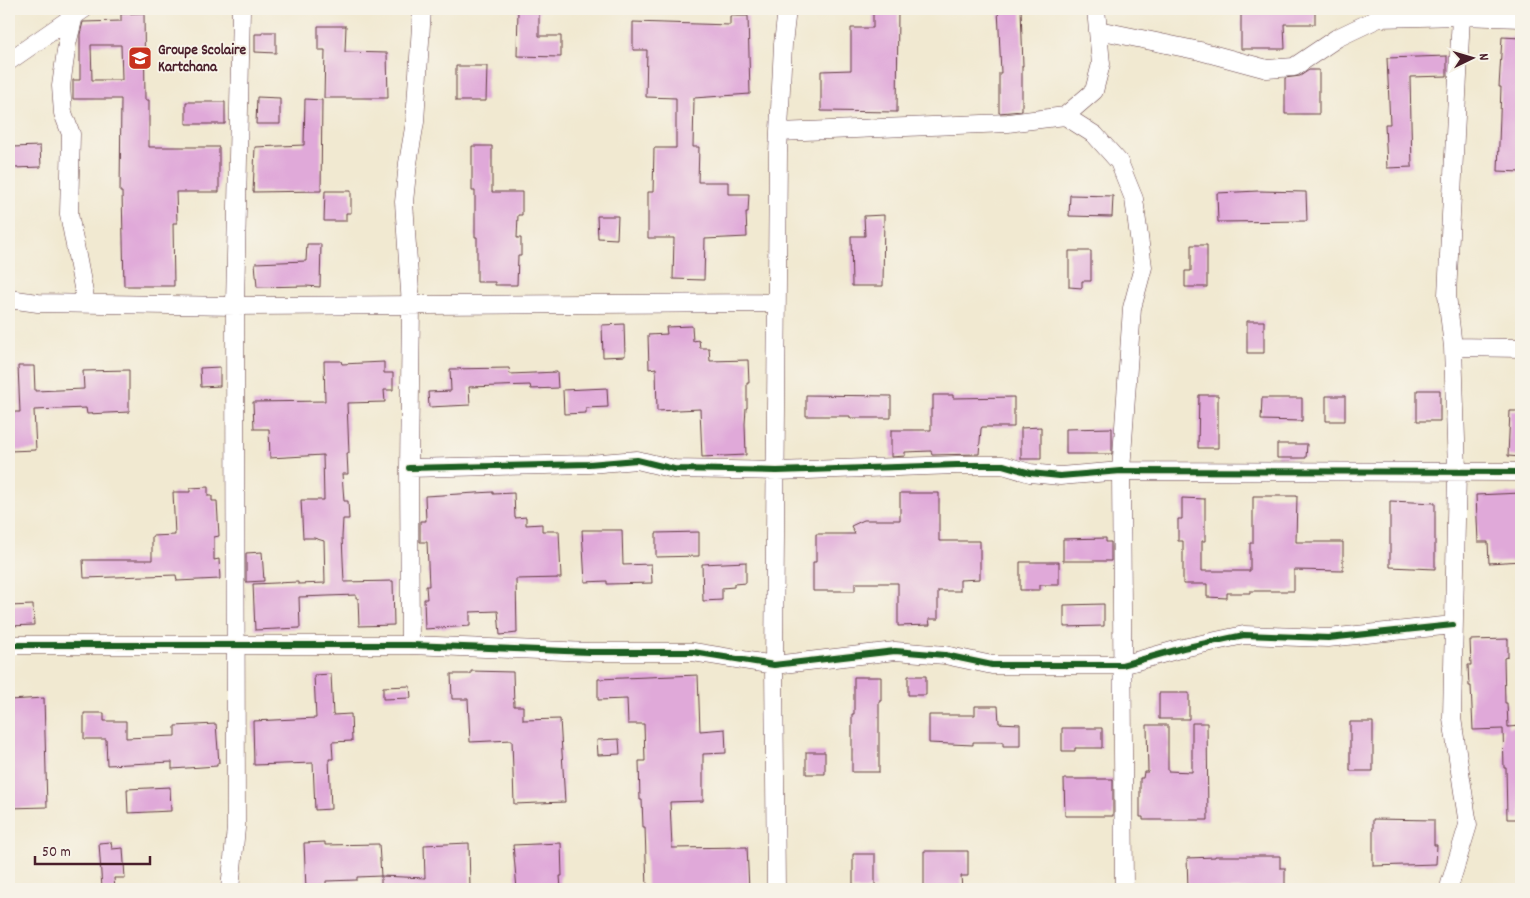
<svg xmlns="http://www.w3.org/2000/svg" width="1530" height="898" font-family="Dekko,sans-serif">
	<style>
		.building { fill: #e0a9d9; fill-rule: evenodd }
		.lines { fill: none; stroke-linecap: round; stroke-linejoin: round }
		.minor-casing { stroke: #633d44; stroke-width: 19 }
		.minor { stroke: #fff; stroke-width: 18 }
		.cycleway-casing { stroke: #f7f3e8; stroke-width: 9 }
		.cycleway { stroke: #1b5e20; stroke-width: 6 }
		.labels { text-anchor: middle; stroke-width: 4; stroke-linejoin: round; paint-order: stroke }
		.poi-label { font-size: 15px; font-weight: bold; fill: #4a1f2b; stroke: #f7f3e8; text-anchor: start }
	</style>
	<rect width="100%" height="100%" fill="#f7f3e8"/>
	<filter id="ink" filterUnits="userSpaceOnUse"><feTurbulence type="fractalNoise" baseFrequency=".02" numOctaves="2"/><feDisplacementMap in="SourceGraphic" scale="10" xChannelSelector="R" yChannelSelector="G"/><feConvolveMatrix kernelMatrix="1 2 1 2 8 2 1 2 1" color-interpolation-filters="sRGB"/></filter>
	<filter id="wash" filterUnits="userSpaceOnUse"><feTurbulence type="fractalNoise" baseFrequency=".0096" numOctaves="4" result="noise"/><feDisplacementMap in="SourceGraphic" scale="20" xChannelSelector="R" yChannelSelector="G"/><feGaussianBlur stdDeviation="1.12" result="paint"/><feColorMatrix in="noise" values="0 0 0 0 0 0 0 0 0 0 0 0 0 0 0 0 0 1.4 0 .05"/><feComposite in="paint" operator="in"/></filter>
	<g filter="url(#wash)">
		<rect width="100%" height="100%" fill="#f1e9d1"/>
		<g id="blocks">
			<path class="building" d="M518,9H539V36H561V57L517,56Z
				M873,9H898L897,112L821,111V71L851,70V28H873Z
				M998,9H1021L1023,66H1022V111L999,113V73H1001Z
				M1241,9H1315V24H1284L1285,49H1241Z
				M144,13L145,100H149V147H219V192H176L177,223H173L174,286H124L122,192H120L121,99H73V80H80V34L83,22L121,21V14ZM91,45H121L122,80H92Z
				M730,16H748L750,94L694,98L693,147H699L698,182H728V194H749L748,212H746L747,237L705,239L704,280L673,279L674,238H648V192H653L654,148H676V98L646,97L647,50H633V22L730,25Z
				M318,26H346L345,52L387,53L388,98H324L325,50H318Z
				M262,32H276V53L255,52V34H262Z
				M1502,37L1521,38V172L1498,171L1501,87H1499Z
				M1447,56V76L1410,77L1412,167L1387,168L1385,124H1390L1387,58Z
				M456,66H487L486,101H456Z
				M1309,70H1319V114H1285V78L1300,76Z
				M257,97L280,98V124H256Z
				M305,99L322,100L321,191L253,192L255,147L304,145Z
				M186,102H225V124H186Z
				M40,146L41,167L13,168L12,147Z
				M472,146H492V192H522V215H518L517,238H521V256H518L517,285H495V282H477V237H475V191H472Z
				M325,191H351V213H346V221H324Z
				M1258,191L1306,192L1307,221L1218,222L1217,193Z
				M1070,195L1113,196L1112,217L1069,216Z
				M884,215L883,286H852L851,236H865L864,216Z
				M597,216H618L617,239L598,238Z
				M307,244H321L320,287L306,286L257,287L255,263L306,261Z
				M1191,245H1207V287H1185V271H1191Z
				M1069,251H1091V281H1082V288L1069,287Z
				M1247,321H1264V353H1247Z
				M624,324L625,356L603,357L602,325Z
				M692,326L693,341L699,340L700,348H709L710,361L748,360L749,383H747V408H746L745,424L746,455L702,457L700,409L657,411L656,368L649,369L648,335L667,334L666,327Z
				M324,361H341L342,364L384,362V373H393V390H384L385,402L347,403L349,453H347L348,474H342L344,501H348L349,519H343L342,537L344,582L393,581L394,625L359,626L358,598H356V595L299,597L300,628L255,630L253,584L298,582V584L325,583L324,541L314,538H303L301,500H324L323,455L270,458L269,429H254L253,402L325,401Z
				M18,366H34L35,391L84,389L83,371L129,370V412L87,414L86,408L34,410L36,450L9,451V412H20Z
				M220,367V386L201,387L200,368Z
				M509,368L510,374L557,372L558,388L531,389L530,385L469,387L470,405L429,407L428,392L451,391L450,369Z
				M607,388L608,407L586,408V413L564,414L563,390Z
				M1417,390H1440V421H1417Z
				M806,395L891,396V418H850V416H806Z
				M933,395H953V398L1014,397V427H982L981,429L979,454L932,455L931,451L905,452V456L891,457V430H931V409H933Z
				M1199,395H1218V448H1198Z
				M1326,396H1345V421H1326Z
				M1262,398H1302V421L1261,420Z
				M1510,411H1521V457L1508,456Z
				M1041,427V459H1021V428Z
				M1112,428V454H1066V429Z
				M1277,444H1307L1306,458H1277Z
				M208,487V496H212V501H217L219,536L214,537V560L219,559L220,579L177,581L176,575L84,578L83,560H152V536L175,535L173,492H190V488Z
				M493,492V494L514,493L515,518L526,517V525L542,524V531H559L561,578L516,579L517,633L500,635L498,611L470,612V626L425,629L424,599H427L426,586H429L427,542H420V521H426L425,496Z
				M900,493H939V541H980V579L960,580V591H938V619H929L930,625L898,626V583H855V591H813V562H816V534H855L851,526L864,520H900Z
				M1521,493V561L1489,563L1488,542H1478L1476,495Z
				M1253,496H1297L1296,542H1343V571L1294,570V591H1250V593H1227V598L1207,597V584H1183V541H1178V519H1182V498L1205,499V541H1202V571H1250V543H1253Z
				M1390,501L1435,503V569L1390,567Z
				M582,530H622L623,565L651,564L652,583L607,584V581L585,582Z
				M699,532V556L656,557V533Z
				M1106,538V542H1111V561H1063V539Z
				M262,552L264,581L246,582V553Z
				M746,562V583L734,584V587L722,588V600L703,601L702,564Z
				M1020,562H1059V585H1040V590H1020Z
				M1104,604V626L1064,627V605Z
				M33,605L34,625L9,626V606Z
				M1508,639V657L1504,658L1505,703H1507L1508,727L1521,726V819H1507L1506,768H1504L1503,729L1473,730L1471,686H1469L1468,665H1471L1470,640Z
				M471,671L513,672L514,706H523V720L560,719L565,802L514,804L512,740L470,742L468,699H452L451,674H471Z
				M331,674L333,715L351,714L352,741L332,742L333,759H329L331,809L315,810L313,763L254,765L253,721L316,718L314,675Z
				M698,675L700,731L725,729L726,753L703,754V801L670,802L672,848L747,847L749,889H715V887L647,889L645,827H643L642,800H640L639,761H645L644,724H628L627,699L598,700V679Z
				M908,676H926V695H908Z
				M854,677H881V701H879V772H852V714H854Z
				M410,686L411,698L383,699V687Z
				M1159,693H1189V719H1159Z
				M44,698L47,807L9,808V700Z
				M975,706H998L999,723L1020,724V746H1003V742H973V745L929,743V715H975Z
				M84,713H104V721H126V738L175,736V726L216,724L219,763H217V766L172,769V762L107,765L106,739H84Z
				M1350,722H1373V771H1350Z
				M1192,723H1207L1208,820H1143V817H1140V778H1143L1144,772H1148L1147,725H1168V771L1192,772Z
				M1062,728H1102V748H1075V751H1062Z
				M619,739L620,754L598,755L597,740Z
				M806,752H825V774H806Z
				M1064,779H1113V816H1065Z
				M170,787L171,811L128,813L127,789Z
				M1373,819L1434,820V845H1437L1436,864L1373,866Z
				M111,842L112,849L123,848L125,878H114L115,889H102L99,843Z
				M325,842V845L379,844L381,876L357,877V880L326,881V889H306L304,843Z
				M469,843L470,889H381V876L425,878L424,845Z
				M561,843L562,876H560L561,889H517L513,845Z
				M924,851H968V876H961L962,889H924Z
				M853,854H875V889H853Z
				M1215,856H1280V868H1285V889H1188L1187,858L1215,857Z"/>
		</g>
	</g>
	<g filter="url(#ink)">
		<use href="#blocks" fill-opacity="0" stroke="#633d44" stroke-width="1"/>
		<g class="lines">
			<g class="minor-casing">
				<path id="minor" d="M74,16L67,44L61,86L63,113L71,134L69,214L86,303
					M1098,30L1200,51L1267,69L1294,67L1337,38L1379,18L1461,16L1521,18
					M9,61L84,9
					M1065,116L1095,135L1119,162L1134,199L1143,267L1132,308L1121,471L1124,889
					M779,132L1008,123L1065,116L1094,91L1101,64L1096,9
					M9,299L38,303L235,306L776,303
					M1453,347L1521,348
					M409,468L589,464L637,460L674,469L777,471L957,465H1003L1030,473L1060,476L1121,471L1521,472
					M9,645H410L590,652H693L774,665L895,651L945,655L992,665H1122L1183,648L1244,635L1328,638L1453,625
					M410,645L409,468L411,306L404,202L408,163L415,122L422,9
					M230,889L236,828L235,306L241,9
					M776,889L774,665L778,153L783,44L787,9
					M1451,889L1450,884L1468,825L1452,718L1457,471L1453,347L1447,295L1461,16"/>
			</g>
			<use href="#minor" class="minor"/>
			<g class="cycleway-casing">
				<path id="cycleway" d="M409,468L589,464L637,460L674,469L777,471L957,465H1003L1030,473L1060,476L1121,471L1521,472
					M9,645H410L590,652H693L774,665L895,651L945,655L992,665H1122L1183,648L1244,635L1328,638L1453,625"/>
			</g>
			<use href="#cycleway" class="cycleway"/>
		</g>
	</g>
	<defs>
		<g id="school-square" transform="scale(1.25)"><rect x="-9" y="-9" width="18" height="18" rx="4" fill="#c8321e" stroke="#f7f3e8"/><path d="M0-5L7-2L0 1L-7-2ZM-4 1L0 2.5L4 1V4Q0 6-4 4Z" fill="#fff"/></g>
	</defs>
	<g fill-rule="evenodd">
		<use href="#school-square" x="140" y="58"/>
	</g>
	<g class="labels">
		<g class="poi-label">
			<text x="158" y="54">Groupe Scolaire<tspan x="158" dy="17">Kartchana</tspan></text>
		</g>
	</g>
	<rect width="1530" height="898" fill="none" stroke="#f7f3e8" stroke-width="30"/>
	<g transform="translate(1472 58) rotate(85)" stroke="#f7f3e8" stroke-width="4" paint-order="stroke">
	<path d="M0-4L9 19L0 12L-9 19Z" fill="#4a1f2b"/>
	<text y="-8" font-size="14" font-weight="bold" text-anchor="middle" fill="#4a1f2b">N</text>
	</g>
	<path d="M35 856v8h115v-8" fill="none" stroke="#4a1f2b" stroke-width="2.5"/>
	<text x="42" y="856" font-size="15" fill="#4a1f2b" stroke="#f7f3e8" stroke-width="4" paint-order="stroke">50 m</text>
</svg>
